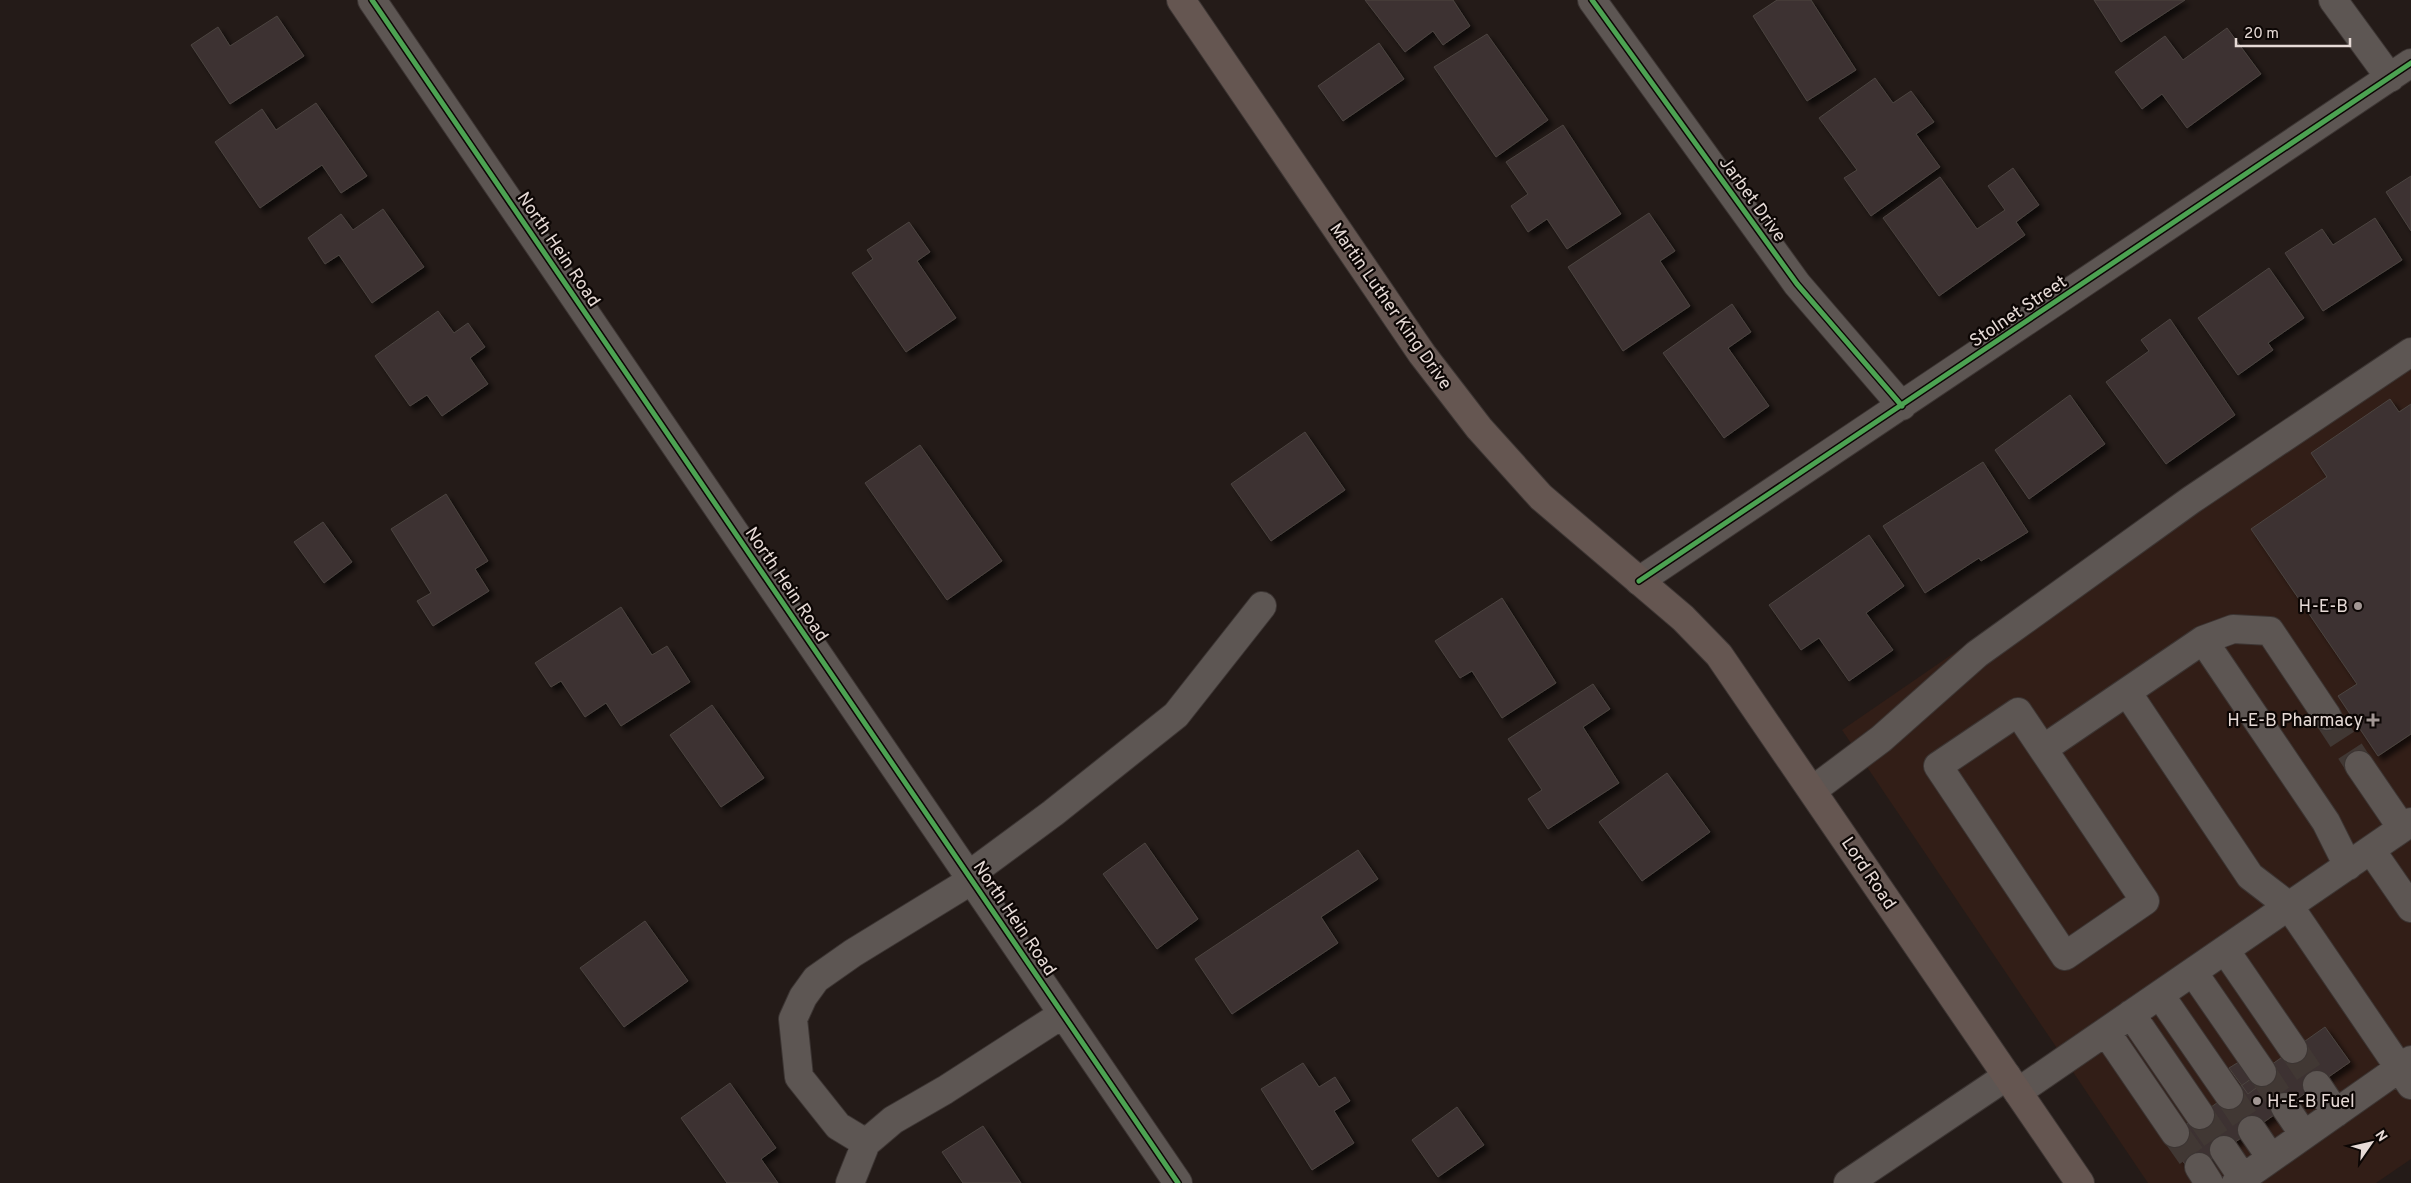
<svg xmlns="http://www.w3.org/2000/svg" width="2411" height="1183" font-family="Overpass,sans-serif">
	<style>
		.built { fill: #321e17 }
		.building { fill: #3c3330; stroke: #4c4441; filter: url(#shadow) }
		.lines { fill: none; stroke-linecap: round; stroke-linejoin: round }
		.minor-tunnel { stroke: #413834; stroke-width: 28; stroke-dasharray: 28 14; stroke-linecap: butt }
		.minor-casing { stroke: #3c3533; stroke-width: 30 }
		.major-casing { stroke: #3c3533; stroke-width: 30 }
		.minor { stroke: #5d5653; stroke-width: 28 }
		.major { stroke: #655651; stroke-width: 28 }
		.cycleway-casing { stroke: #0c0604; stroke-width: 8 }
		.cycleway { stroke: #4ca352; stroke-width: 5 }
		.poi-dot { fill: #a29794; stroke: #0c0604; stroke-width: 2 }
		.labels { text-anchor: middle; stroke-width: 4.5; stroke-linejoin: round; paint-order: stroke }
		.street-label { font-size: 18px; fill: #e6dad6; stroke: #0c0604 }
		.poi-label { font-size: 18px; fill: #e6dad6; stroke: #0c0604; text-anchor: end }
	</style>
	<defs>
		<filter id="shadow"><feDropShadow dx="4.5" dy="4.5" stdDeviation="2.5" flood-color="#0009"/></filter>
	</defs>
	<rect width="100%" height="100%" fill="#241b18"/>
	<path class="built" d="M2411,339V1159L2376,1183H2148L1842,730Z"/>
	<path class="building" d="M1365,0H1453L1470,26L1443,45L1433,31L1405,52Z
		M1777,0H1811L1856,70L1807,101L1753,16Z
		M2094,0H2185L2121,42Z
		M277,16L304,56L230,104L191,45L218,27L230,46Z
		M2227,28L2261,74L2187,128L2162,94L2142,109L2115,72L2165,36L2183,60Z
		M1487,34L1548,120L1496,157L1434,67Z
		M1379,43L1404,79L1343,121L1318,86Z
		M1875,78L1893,103L1911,91L1934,122L1916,134L1940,167L1871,216L1844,178L1857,170L1819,118Z
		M316,103L367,176L341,193L322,165L260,208L215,142L262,109L276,130Z
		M1563,125L1621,214L1567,249L1547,219L1528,232L1511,206L1528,194L1506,162Z
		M2013,168L2039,205L2016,222L2025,235L1939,296L1883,218L1940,177L1977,229L2005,210L1988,186Z
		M2411,176V231L2386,192Z
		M383,209L424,267L372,303L339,255L325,264L308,238L341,214L353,230Z
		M1649,213L1675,251L1660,261L1690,306L1623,351L1568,267Z
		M2375,218L2402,260L2323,311L2285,253L2322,229L2333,245Z
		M909,222L930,252L917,261L956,318L906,352L852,273L873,259L867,250Z
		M2269,268L2304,318L2268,343L2273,350L2238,375L2198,318Z
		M1732,304L1751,332L1728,348L1769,406L1724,438L1663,353Z
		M438,311L454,333L468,323L485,347L470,358L488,384L442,416L427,395L410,406L375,356Z
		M2170,319L2235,415L2166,464L2106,382L2149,351L2141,340Z
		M2070,395L2105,444L2029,499L1995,450Z
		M2390,399L2399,412L2411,404V734L2378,756L2338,696L2357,684L2251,529L2327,477L2311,453Z
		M1305,432L1345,490L1271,541L1231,484Z
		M920,445L1002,561L947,600L865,483Z
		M1983,462L2028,532L1981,561L1979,558L1925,593L1883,526Z
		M446,494L488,561L475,569L489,591L433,626L417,601L431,593L391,529Z
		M323,522L352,562L324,583L294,542Z
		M1869,535L1904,586L1866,613L1893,650L1849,681L1819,638L1801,650L1769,605Z
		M1502,598L1556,683L1502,718L1472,671L1460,678L1435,641Z
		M621,607L652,655L667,646L690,682L621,726L606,703L585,717L561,681L551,687L535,663Z
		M1593,684L1610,709L1583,727L1619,783L1548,829L1528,799L1542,790L1508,739Z
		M712,705L764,778L721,807L670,735Z
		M1667,773L1710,832L1642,881L1599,822Z
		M1145,843L1198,919L1157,949L1103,874Z
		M1358,850L1378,879L1321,917L1338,943L1232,1014L1195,959Z
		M645,921L688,981L624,1027L580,968Z
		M2325,1027L2350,1062L2191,1173L2167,1138Z
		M2242,1060L2260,1085L2248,1094L2229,1068Z
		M1303,1063L1319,1087L1335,1077L1350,1101L1334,1111L1354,1143L1312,1170L1261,1089Z
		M730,1083L776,1148L761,1159L778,1183H727L681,1118Z
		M1457,1107L1484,1145L1438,1177L1412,1140Z
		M983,1126L1021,1183H963L942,1152Z"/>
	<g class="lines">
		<path class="minor-tunnel" d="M2327,716L2359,765
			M2293,1049L2317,1085
			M2262,1072L2285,1107
			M2229,1095L2252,1130
			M2200,1115L2224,1150
			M2175,1133L2199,1167"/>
		<g class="minor-casing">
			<path id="minor" d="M372,0L1178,1183
				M1592,0L1797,284L1902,406
				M2333,0L2390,78
				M1639,581L2411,63
				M2203,640L2326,822L2348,866
				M2127,692L2250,876L2289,906L2411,1085
				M2018,712L2145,901L2065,956L1938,766Z
				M2043,749L2203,640L2233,629L2270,631L2327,716
				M2359,765L2402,828
				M1813,790L1881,739L1977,654L2191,500L2411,352
				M2371,850L2411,908
				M969,875L1053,813L1176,715L1262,606
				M972,880L853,953L816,979L803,997L793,1019L799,1077L838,1126L866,1143L893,1120L945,1090L1063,1014
				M2225,950L2293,1049
				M2193,972L2262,1072
				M2160,995L2229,1095
				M2131,1014L2200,1115
				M2106,1032L2175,1133
				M2317,1085L2336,1113
				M2018,1092L2411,822
				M2285,1107L2304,1135
				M2252,1130L2271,1158
				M2224,1150L2243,1178
				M2199,1167L2209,1183
				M850,1183L866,1143
				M1848,1183L2007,1076
				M2236,1183L2411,1060"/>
		</g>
		<g class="major-casing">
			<path id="major" d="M1181,0L1422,354L1479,428L1541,497L1683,618L1719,655L2080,1183"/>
		</g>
		<use href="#minor" class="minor"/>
		<use href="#major" class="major"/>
		<g class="cycleway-casing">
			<path id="cycleway" d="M372,0L1178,1183
				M1592,0L1797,284L1902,406
				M1639,581L2411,63"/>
		</g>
		<use href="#cycleway" class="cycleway"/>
	</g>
	<g class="poi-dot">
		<circle cx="2358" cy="606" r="5"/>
		<path d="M2370.5 712.5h5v5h5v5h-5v5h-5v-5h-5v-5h5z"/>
		<circle cx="2257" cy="1101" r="5"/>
	</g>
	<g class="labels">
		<g class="street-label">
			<text transform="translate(1753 199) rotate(54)" y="6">Jarbet Drive</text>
			<text transform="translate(559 249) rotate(56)" y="6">North Hein Road</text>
			<text transform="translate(1391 306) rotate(55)" y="6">Martin Luther King Drive</text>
			<text transform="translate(2018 311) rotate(-34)" y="6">Stolnet Street</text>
			<text transform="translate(787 584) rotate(56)" y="6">North Hein Road</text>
			<text transform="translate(1869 873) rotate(56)" y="6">Lord Road</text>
			<text transform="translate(1015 918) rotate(56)" y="6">North Hein Road</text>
		</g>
		<g class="poi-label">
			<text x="2348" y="612">H-E-B</text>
			<text x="2363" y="726">H-E-B Pharmacy</text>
			<text x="2267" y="1107" text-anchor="start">H-E-B Fuel</text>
		</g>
	</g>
	<g transform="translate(2371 1143) rotate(56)" stroke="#0c0604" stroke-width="4" paint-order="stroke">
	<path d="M0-4L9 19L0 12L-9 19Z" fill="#e6dad6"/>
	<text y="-8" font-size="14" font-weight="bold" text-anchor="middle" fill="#e6dad6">N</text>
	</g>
	<path d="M2236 38v8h114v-8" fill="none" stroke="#e6dad6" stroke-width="2.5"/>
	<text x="2244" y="38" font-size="15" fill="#e6dad6" stroke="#0c0604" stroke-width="4" paint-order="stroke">20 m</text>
</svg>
